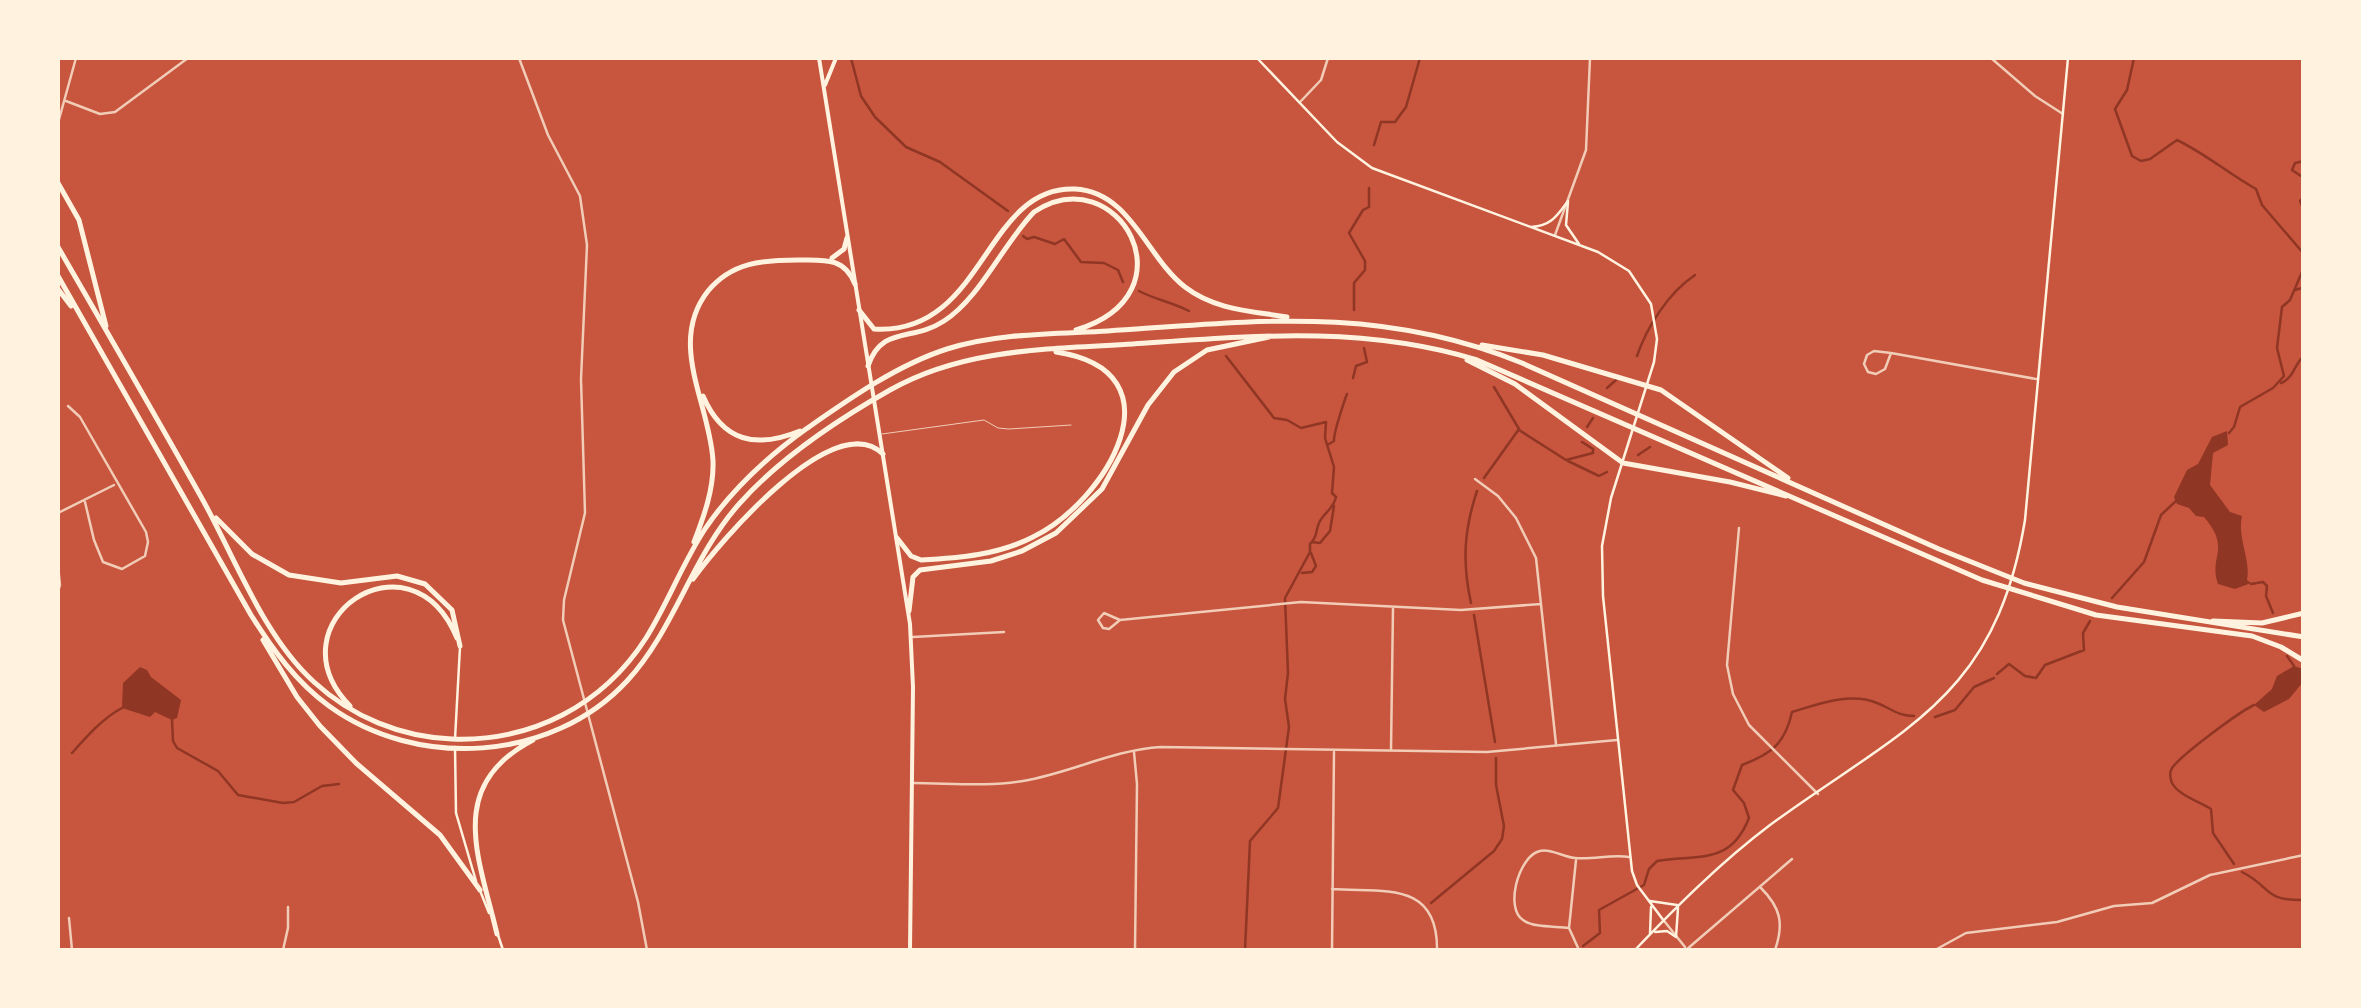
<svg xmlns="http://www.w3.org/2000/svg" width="2361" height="1008" font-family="'Times New Roman',serif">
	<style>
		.water { fill: #8f3625 }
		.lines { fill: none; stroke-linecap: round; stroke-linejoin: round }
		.stream { stroke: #8f3625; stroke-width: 2.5 }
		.service { stroke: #f1ccb7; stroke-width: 1 }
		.minor { stroke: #f1ccb7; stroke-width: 2.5 }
		.tertiary { stroke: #f1ccb7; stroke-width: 2.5 }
		.secondary { stroke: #fff3e0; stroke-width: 2.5 }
		.primary { stroke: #fff3e0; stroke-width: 4 }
		.motorway { stroke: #fff3e0; stroke-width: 5 }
	</style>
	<rect width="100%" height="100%" fill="#c8553d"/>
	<path class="water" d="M2227,431L2228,445L2213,453L2210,485L2230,512L2242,516C2237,538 2251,559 2247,580L2251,583L2235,589L2218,584C2208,556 2232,550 2204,517L2196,516L2189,508L2177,504L2174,497L2187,470L2198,464L2212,437Z
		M2294,666L2303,669V682L2289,699L2264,712L2254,705L2272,689L2277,676Z
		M140,667L147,670L151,677L181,700L177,718L172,720L155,712L150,717L122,708L123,683Z"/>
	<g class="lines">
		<path class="stream" d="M851,58L861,96L875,117L906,147L940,162L1008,211
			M2134,58L2127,90L2115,109L2132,156L2141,161L2150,159L2177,140C2206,154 2229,174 2256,189L2262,205L2304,254
			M1374,145L1381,122H1395L1406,107L1420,58
			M2304,161L2295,163L2292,170L2304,178
			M2304,197L2300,201L2304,210
			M1023,236L1027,239L1034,237L1055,244L1064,239L1081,262L1104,263L1118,270L1123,282
			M2295,290L2302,288L2304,294
			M1139,291C1156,300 1172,302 1189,311
			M1354,310V283L1365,270V261L1349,233L1363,210L1369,207V188
			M1226,356L1274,418L1287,420L1301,428L1326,422L1325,438L1334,467L1332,493L1336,497C1333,510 1324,512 1319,523C1315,532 1318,536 1310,544V552L1285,598L1288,673L1285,699L1289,727L1278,808L1250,841L1245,950
			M1637,356C1647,327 1668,293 1695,275
			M1353,378L1356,366L1367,362L1364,348
			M2281,383C2294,378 2294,364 2304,356
			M1607,388L1616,380
			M1587,427L1593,418
			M1519,430L1566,460L1593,453V449L1582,442
			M2229,433L2234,427L2240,407L2273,388L2284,376L2277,348L2282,307L2290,300L2302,272
			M1329,444L1334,441C1333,434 1345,399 1347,394
			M1638,455L1650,447
			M1568,461L1599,476L1607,472
			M1484,478L1519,429L1494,387
			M1312,542L1320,543L1330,531L1334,506
			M1302,573L1312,572L1316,566L1311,553
			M2251,584L2263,582L2267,586L2266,596L2273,613
			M2112,598L2144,562L2161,515L2176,501
			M1471,603C1462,562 1464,530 1477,491
			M1474,615L1495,742
			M2287,656L2294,666
			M1997,674L2009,664L2025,676L2036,678L2045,665L2084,650L2083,633L2090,621
			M1935,717L1955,710L1974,687L1994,678
			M172,720L173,741L177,748L218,771L238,795L283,803L294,802L322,786L339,784
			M72,753C87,736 103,718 122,708
			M2234,864L2213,833L2211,809C2200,802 2178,795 2172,783C2170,778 2169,773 2172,768C2181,755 2239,712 2254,705
			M2242,872C2272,887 2263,901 2304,900
			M1431,903L1494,851L1502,839L1504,826L1496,785V758
			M1583,946L1600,933L1599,910L1644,885L1649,869L1657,861C1698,854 1730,866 1749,818L1744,803L1733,790L1742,765C1771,754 1785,744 1792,712C1819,704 1850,692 1877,703C1892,709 1898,716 1914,716"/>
		<path class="service" d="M882,434L984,420L998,428L1009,429L1071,425"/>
		<path class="minor" d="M1991,58L2035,96L2063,114
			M66,101L100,114L115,112L188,58
			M1301,101L1321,80L1328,58
			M1555,235L1586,150L1590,58
			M1891,353L1885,369L1876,374L1868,372L1864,364L1867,355L1874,351L1891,353L2036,379
			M68,406L80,417L146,532L148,542L145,556L122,569L103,562L94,540L85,502
			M1475,479L1498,496L1516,518L1536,558L1556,744
			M58,513L114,485
			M1739,528L1727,665L1733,694L1749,725L1818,794
			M58,566L60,585L58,591
			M1120,620L1109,629L1103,628L1098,620L1104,613L1120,620L1301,602L1461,610L1541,604
			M913,637L1004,632
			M1391,750L1393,608
			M1576,860L1569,928L1579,950
			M1761,888C1781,908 1784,924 1775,950
			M1332,889C1381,893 1438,879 1437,950
			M69,918L72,950
			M1665,922L1685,947
			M1569,928C1556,926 1534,928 1523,920C1505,908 1518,860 1537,852C1550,847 1562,857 1575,858C1593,860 1611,854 1629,857
			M283,950L288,928V907
			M1332,950L1334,752
			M1686,950L1792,859
			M1935,950L1966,933L2057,922L2114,906L2152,903L2210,875L2304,855"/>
		<path class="tertiary" d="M519,58L548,135L580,196L587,245L581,379L585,513L564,600L563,620L638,902L647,950
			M58,123L76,58
			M1134,752L1137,784L1135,950
			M913,783C949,783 988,787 1023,781C1071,773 1112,750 1161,747L1487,752L1617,740"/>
		<path class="secondary" d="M1257,58L1337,142L1372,168L1598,252L1629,271L1651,304L1657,339L1654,362L1611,498L1602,546L1603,596L1632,871L1637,885L1664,921
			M1568,202L1566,225L1579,244
			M1531,227C1551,226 1557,216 1568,201
			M455,739L460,647
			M455,747L456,813L476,881
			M481,893L489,913
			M1650,901L1677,905
			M1655,932L1667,931L1676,937L1678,908
			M1650,934L1651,907
			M498,935L503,950
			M1635,950C1677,906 1721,862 1770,825C1902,728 1995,701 2025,520L2068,58"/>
		<path class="primary" d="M819,58L910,624L913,687L910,950
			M825,85L836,58"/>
		<path class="motorway" d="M58,183L79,220L106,326
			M58,247C107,332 157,418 205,504C236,561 265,638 314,682C352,717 401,737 452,739C532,742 603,705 646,638C668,603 682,564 705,529C732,489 767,457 806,429C849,399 897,365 947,349C998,333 1055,334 1108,331C1256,321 1379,305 1522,363L1939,549L2024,583L2117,607L2304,637
			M832,258L844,249L847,238
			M58,276L251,615C273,650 296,682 329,706C417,770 552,762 627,681C675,629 692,556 740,503C781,457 837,420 890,390C964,348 1050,349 1133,344C1251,336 1363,325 1477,360L1982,580L2096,615L2252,636L2281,647L2304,661
			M58,289L71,306
			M859,310L874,329C985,336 984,185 1075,189C1131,192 1146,257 1185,287C1215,310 1251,311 1287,317
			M1482,345L1543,355L1661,390L1788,478
			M1467,360L1515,384L1623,463L1730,482L1786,496
			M868,366C882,325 912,342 944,321C980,298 1003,244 1034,212C1117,157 1196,294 1076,330
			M703,396C723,442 756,449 800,431
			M216,518L252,554L289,575L341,583L397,576L425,584L452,610L460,646
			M897,538L911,556L921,560C959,558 998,555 1033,537C1107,501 1184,371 1056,352
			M694,542C704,516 714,489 713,461C710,404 667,343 708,291C732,262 763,260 798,260C824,260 844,257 855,284
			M693,579C719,543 834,406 883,454
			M909,611L913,577L920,570L991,561L1022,551L1056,533L1102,489L1148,405L1174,372L1207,350L1269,337
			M2213,621L2262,623L2304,613
			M263,640L297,697L320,726L356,763L440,835L480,890
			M350,706C269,623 410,525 457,638
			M497,934C479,857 445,786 533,740"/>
	</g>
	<rect width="2361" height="1008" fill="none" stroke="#fff3e0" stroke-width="120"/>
</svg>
